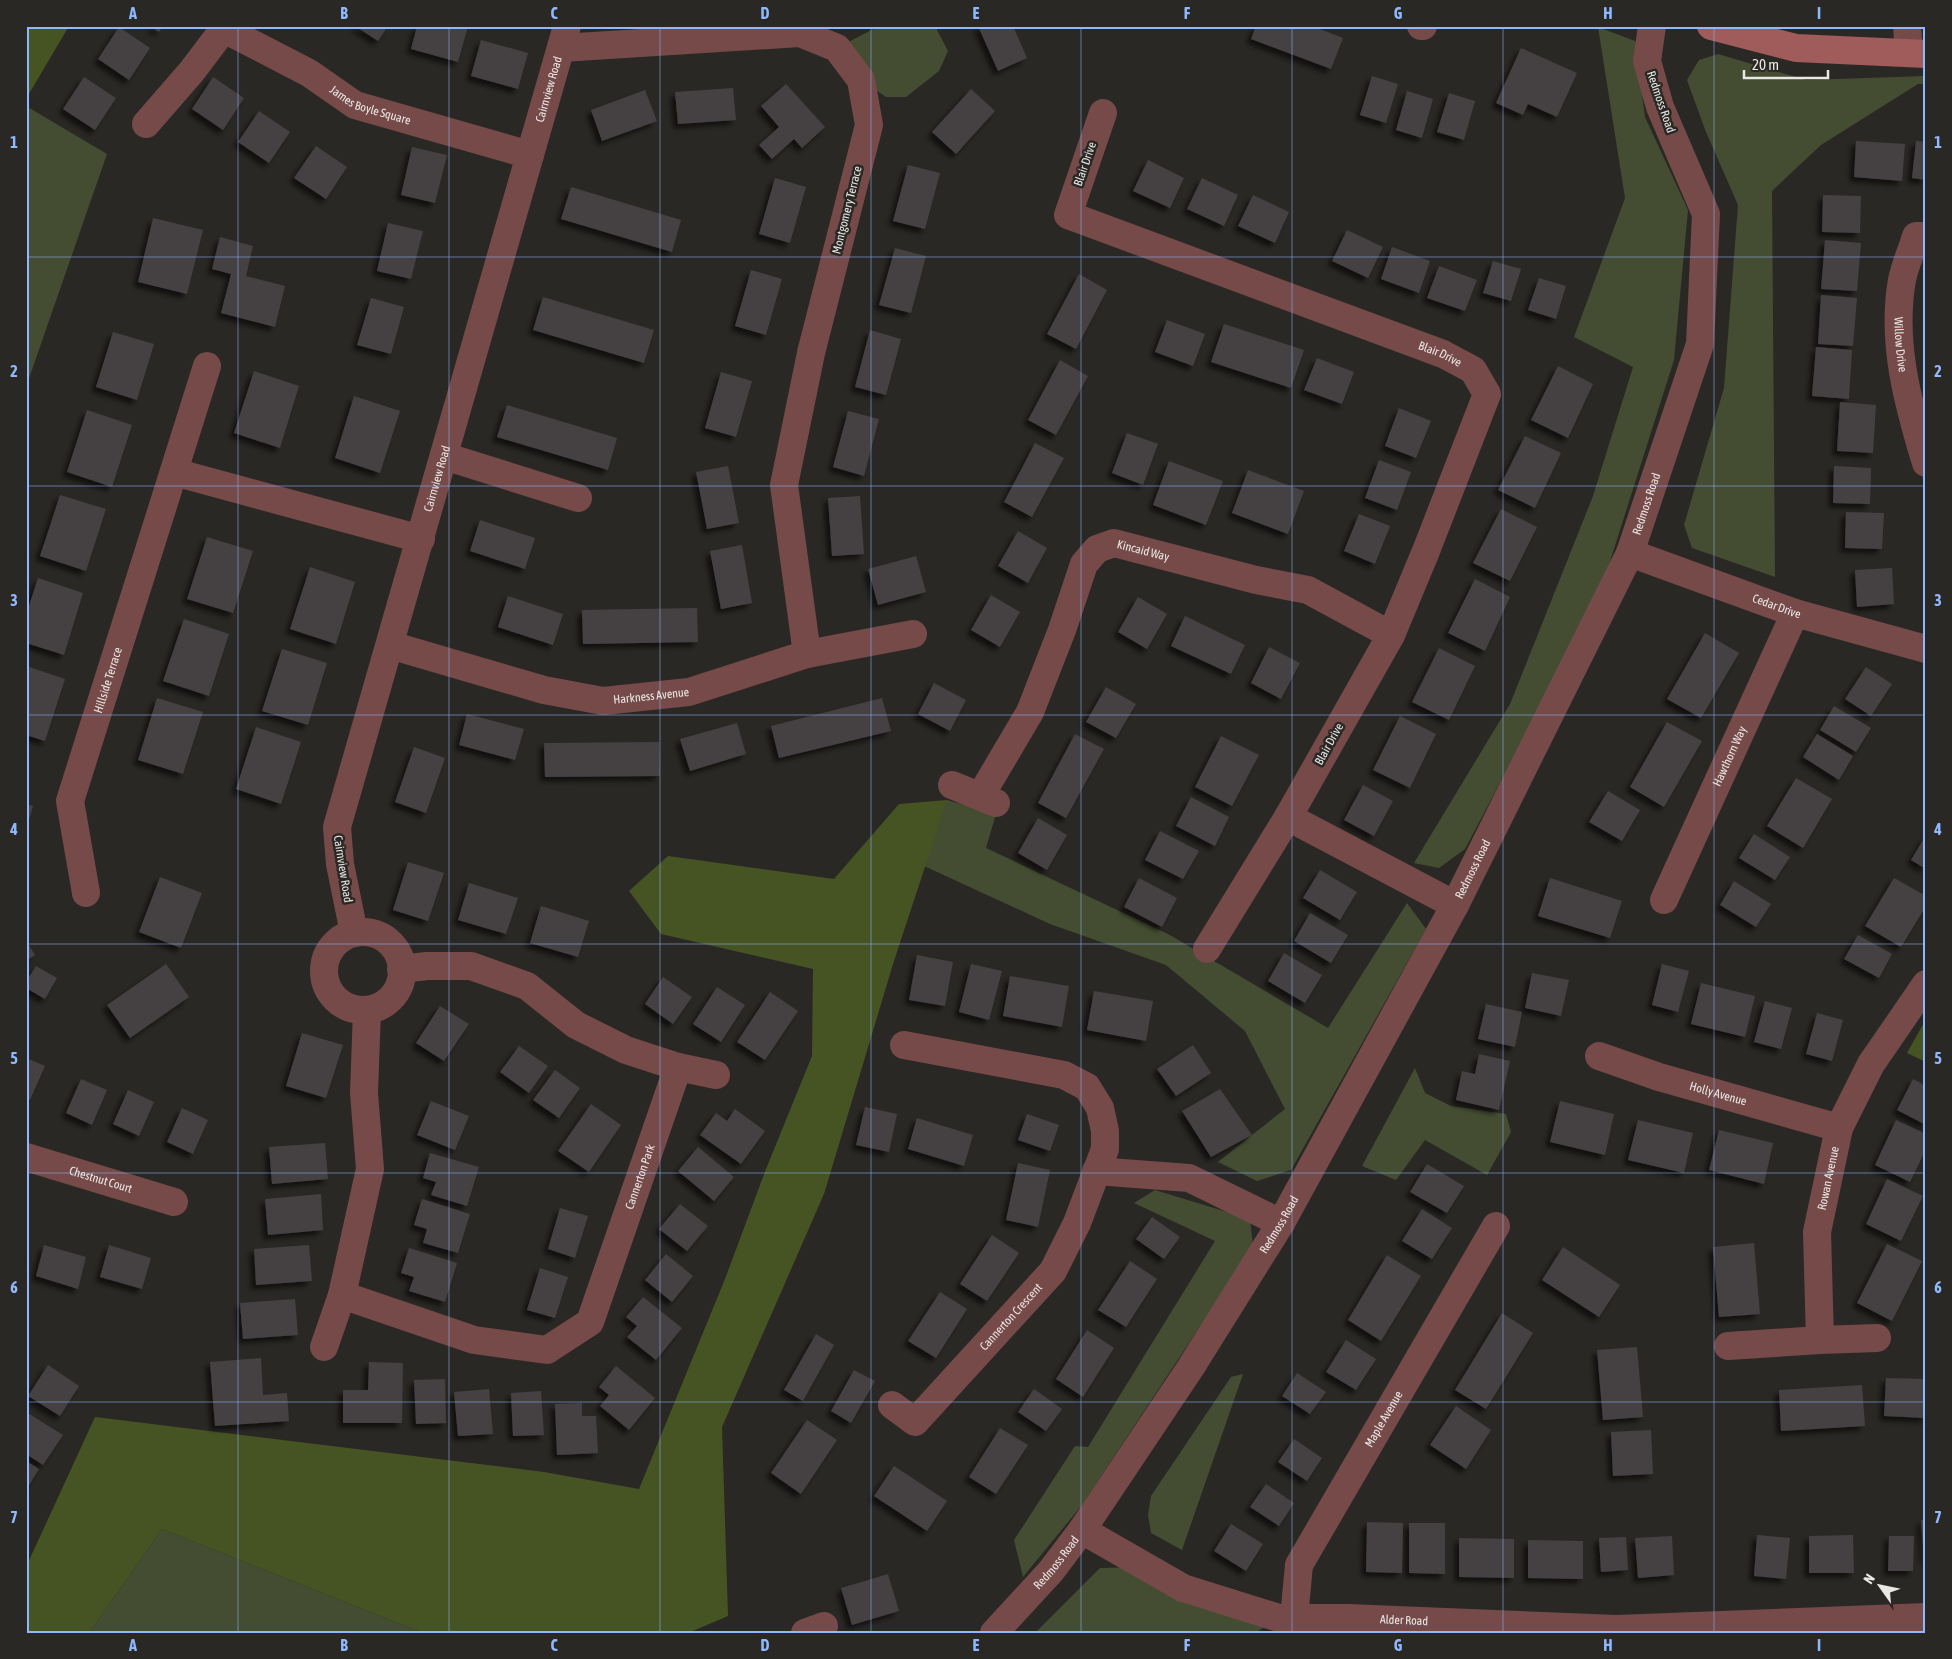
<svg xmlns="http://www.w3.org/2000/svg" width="1952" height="1659" font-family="'Asap Condensed',sans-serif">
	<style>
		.green { fill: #444d31 }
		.forest { fill: #465423 }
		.building { fill: #454042; filter: url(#shadow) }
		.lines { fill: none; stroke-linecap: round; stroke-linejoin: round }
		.minor { stroke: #764a49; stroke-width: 28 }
		.tertiary { stroke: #764a49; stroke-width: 28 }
		.secondary { stroke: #a05b5b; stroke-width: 28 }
		.grid { fill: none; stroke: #8fb8fd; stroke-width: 1; stroke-opacity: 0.55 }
		.labels { text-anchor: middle; stroke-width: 5; stroke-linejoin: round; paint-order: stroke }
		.street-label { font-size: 12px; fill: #e9e8e5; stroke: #2a2824 }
		.neatline { fill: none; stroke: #8fb8fd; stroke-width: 2 }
		.grid-label { font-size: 16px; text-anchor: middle; font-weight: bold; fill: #8fb8fd }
	</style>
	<defs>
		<filter id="shadow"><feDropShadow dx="-4.5" dy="4.5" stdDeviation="2.5" flood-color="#0009"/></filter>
	</defs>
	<rect width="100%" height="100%" fill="#2a2824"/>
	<path class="green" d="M879,26H935L948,51L939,71L906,97H886L861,80L837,48Z
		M1598,27L1635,41L1645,117L1688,210L1674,360L1599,596L1465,849L1439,868L1414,863L1510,704L1593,496L1633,367L1574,337L1625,198Z
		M1718,54L1806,80L1926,76V84H1918L1821,145L1772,191L1775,577L1692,548L1684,525L1724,388L1738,205L1706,132L1687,80L1699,60Z
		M26,106L107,154L26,387Z
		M947,800L996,814L986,848L1168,934L1328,1028L1407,903L1426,929L1291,1170L1257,1181L1218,1162L1285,1109L1245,1031L1166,965L1050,924L924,866Z
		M1415,1068L1425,1093L1451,1106L1506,1114L1511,1132L1487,1175L1425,1140L1396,1180L1362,1166Z
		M1155,1190L1250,1219L1253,1246L1082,1505L1023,1577L1014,1540L1075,1446L1088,1447L1215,1241L1134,1203Z
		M1243,1374L1182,1550L1151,1533L1148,1515L1151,1496L1231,1377Z
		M162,1529L423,1633H89Z
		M1144,1567L1279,1618L1255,1633H1035L1100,1568Z"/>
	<path class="forest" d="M26,26H69L26,99Z
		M947,800L893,964L824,1194L722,1427L728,1616L688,1633H423L162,1529L89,1633H26V1567L95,1417L544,1472L639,1489L725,1279L766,1169L812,1056L813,969L661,934L629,891L668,856L834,879L899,804Z
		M1926,1019V1062L1907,1053Z"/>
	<path class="building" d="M150,26H163L159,32Z
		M355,26H388L378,41Z
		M417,26H468L458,62L411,49Z
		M978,26H1013L1027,58L998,71Z
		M1256,26H1312L1343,38L1331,69L1251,39Z
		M119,27L150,48L129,80L98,59Z
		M481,40L528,53L518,89L471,76Z
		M1521,48L1577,73L1557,117L1528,104L1523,115L1496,103Z
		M1372,76L1398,84L1386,123L1360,115Z
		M84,77L116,98L95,130L63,109Z
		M213,77L244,98L223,130L192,109Z
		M786,84L825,127L802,148L794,139L772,159L759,145L779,127L761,106Z
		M733,88L736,120L678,124L675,92Z
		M971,89L995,111L956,154L932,132Z
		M645,90L657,121L602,141L591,110Z
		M1407,91L1433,99L1422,138L1396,130Z
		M1449,93L1475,101L1464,140L1437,132Z
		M259,111L290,132L269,163L238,142Z
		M1856,141L1905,144L1902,181L1854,177Z
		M1916,141L1926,142V180L1912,178Z
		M316,146L347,167L326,199L294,178Z
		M412,147L447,155L435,203L401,195Z
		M1148,160L1184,178L1170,208L1133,191Z
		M908,165L940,173L925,229L893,221Z
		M775,178L806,187L790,243L759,234Z
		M1202,178L1238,195L1224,226L1187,209Z
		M571,187L681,220L672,252L561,219Z
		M1253,195L1289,212L1275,243L1238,226Z
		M1823,195L1861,196L1860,233L1822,232Z
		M153,218L203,230L187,294L138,282Z
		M388,223L423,231L411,279L377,271Z
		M1347,230L1383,247L1368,278L1332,261Z
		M220,237L253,246L246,276L285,286L275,327L221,313L231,274L212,269Z
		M1825,240L1861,243L1857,291L1821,289Z
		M1392,247L1430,261L1419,293L1381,279Z
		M895,248L926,256L911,313L879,305Z
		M1493,261L1521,269L1511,301L1483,293Z
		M1439,266L1477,280L1465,311L1427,298Z
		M751,270L782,279L766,335L735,326Z
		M1079,274L1107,290L1076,349L1047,334Z
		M1539,278L1566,286L1556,319L1528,310Z
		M1821,295L1857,298L1853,346L1818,344Z
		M543,297L654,330L644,363L533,330Z
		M371,298L404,307L391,354L357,345Z
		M1167,320L1205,334L1193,366L1155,352Z
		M1224,324L1304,350L1291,388L1211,362Z
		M870,330L901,339L886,395L855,387Z
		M113,332L154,344L137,400L96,387Z
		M1816,347L1852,350L1849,399L1812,396Z
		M1317,358L1354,372L1342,404L1304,390Z
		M1060,360L1088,376L1056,435L1028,420Z
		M1558,366L1593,384L1568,438L1531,420Z
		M254,371L299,386L280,448L234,433Z
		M721,372L752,381L736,437L705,428Z
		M354,396L400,411L380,473L335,458Z
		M1840,402L1876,405L1873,453L1837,451Z
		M507,405L617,438L608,470L497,437Z
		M1399,408L1431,421L1416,458L1385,446Z
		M87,410L132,425L112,487L67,472Z
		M848,411L879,419L864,476L833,467Z
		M1127,433L1158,444L1143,485L1112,473Z
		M1525,436L1561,453L1535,508L1498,490Z
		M1035,443L1064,458L1032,517L1004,502Z
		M1379,460L1411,472L1397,510L1365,498Z
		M1169,461L1223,481L1206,525L1153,505Z
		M728,466L739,523L707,529L696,472Z
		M1834,466L1871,468L1870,504L1833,503Z
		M1248,470L1304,491L1288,534L1232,513Z
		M60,495L106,509L86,571L40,556Z
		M860,496L864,554L832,556L828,498Z
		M1501,509L1537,527L1510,581L1473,563Z
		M1846,512L1884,513L1882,549L1845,548Z
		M1359,514L1390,526L1375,564L1344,551Z
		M480,520L535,538L525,569L470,551Z
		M1018,531L1047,548L1028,583L998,566Z
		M207,537L253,551L233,613L187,599Z
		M742,545L752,603L721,609L710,551Z
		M916,556L926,592L878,605L868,569Z
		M310,567L355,582L336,644L290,629Z
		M1892,568L1894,604L1857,607L1855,570Z
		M38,578L83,593L64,655L26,643V615Z
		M1475,579L1510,597L1485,651L1448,633Z
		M991,595L1020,612L1000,647L971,630Z
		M508,596L563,614L553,645L498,627Z
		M1138,597L1167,614L1147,649L1118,632Z
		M697,608L698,642L583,644L582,610Z
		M1185,616L1245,645L1231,674L1171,646Z
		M184,619L229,634L209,696L163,681Z
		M1705,633L1739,653L1701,718L1667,699Z
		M1269,647L1300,663L1281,699L1251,683Z
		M1439,648L1475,666L1449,720L1412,702Z
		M282,649L327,663L308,725L262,711Z
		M26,666L65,679L45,741L26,735Z
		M1866,667L1892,684L1871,716L1845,699Z
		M934,683L966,700L950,731L918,714Z
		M1106,687L1136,704L1116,738L1086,722Z
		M157,698L203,712L183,774L138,760Z
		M882,698L891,731L779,758L771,726Z
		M1834,706L1871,728L1856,752L1820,730Z
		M467,714L524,729L515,760L459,745Z
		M1400,716L1436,734L1410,788L1373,770Z
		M1667,722L1702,741L1664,807L1630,787Z
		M737,723L746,754L690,771L680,739Z
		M256,727L301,742L281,804L236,789Z
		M1075,734L1104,749L1066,818L1038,803Z
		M1817,734L1853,756L1839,780L1803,757Z
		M1221,736L1259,755L1232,806L1195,787Z
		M659,742L660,776L545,777L544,743Z
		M414,747L445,758L426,813L395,802Z
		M1796,778L1832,799L1803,848L1767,826Z
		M1363,785L1393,801L1374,836L1344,820Z
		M1608,791L1640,810L1622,841L1589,822Z
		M1191,797L1229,817L1215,846L1176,826Z
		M26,804L33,806L27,827H26Z
		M1038,818L1067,835L1047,870L1018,853Z
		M1160,831L1199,851L1183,879L1145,860Z
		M1754,834L1790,857L1775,880L1739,858Z
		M1926,835V869L1911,860Z
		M408,862L444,873L428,921L393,910Z
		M1320,870L1357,892L1340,920L1303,898Z
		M160,877L202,893L181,948L139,932Z
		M1139,878L1177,898L1162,927L1124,907Z
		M1550,878L1622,901L1610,938L1538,916Z
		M1894,878L1926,896V906L1901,947L1865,926Z
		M1734,881L1771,904L1756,927L1720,905Z
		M469,883L518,898L506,934L458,920Z
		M541,906L589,921L578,957L530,943Z
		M1310,913L1348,935L1331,963L1294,941Z
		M1858,935L1892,954L1879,978L1844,959Z
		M26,941L35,955L26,961Z
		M1284,953L1322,975L1305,1003L1268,981Z
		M917,955L953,962L945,1006L909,1000Z
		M166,964L189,997L130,1038L107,1005Z
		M971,964L1002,971L989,1020L959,1012Z
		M1662,964L1689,971L1678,1012L1652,1005Z
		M36,966L57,978L45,999L26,988V982Z
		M1532,973L1569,980L1561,1016L1525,1008Z
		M1010,976L1069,986L1062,1027L1003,1016Z
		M663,977L692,997L673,1024L645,1004Z
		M1701,983L1755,996L1745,1037L1691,1024Z
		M717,987L745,1005L721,1042L693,1024Z
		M1094,991L1153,1001L1146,1041L1087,1030Z
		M770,992L798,1011L765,1060L737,1042Z
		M1765,1001L1792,1008L1781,1049L1754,1042Z
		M1486,1004L1522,1012L1515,1047L1478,1039Z
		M440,1006L469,1024L444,1061L416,1043Z
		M1817,1013L1843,1020L1832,1061L1806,1054Z
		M302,1033L343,1045L326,1098L286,1086Z
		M1193,1045L1211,1073L1176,1096L1157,1069Z
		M519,1046L548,1066L529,1093L500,1072Z
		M1479,1054L1510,1061L1499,1110L1456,1100L1462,1071L1475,1074Z
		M26,1058L45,1066L30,1100L26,1098Z
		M555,1070L580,1088L559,1118L533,1100Z
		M81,1079L107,1090L92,1125L66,1113Z
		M1913,1079L1926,1086V1125L1897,1110Z
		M1220,1089L1252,1135L1211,1157L1182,1111Z
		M128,1090L154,1102L139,1136L113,1124Z
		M431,1101L469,1116L455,1150L417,1135Z
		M1560,1101L1614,1114L1605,1155L1550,1142Z
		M591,1104L621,1125L589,1172L558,1151Z
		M865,1107L897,1114L889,1152L856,1145Z
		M182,1108L208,1120L193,1154L167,1142Z
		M735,1109L765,1131L741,1164L700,1135L716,1113L727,1121Z
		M1027,1114L1059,1125L1050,1151L1018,1140Z
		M917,1118L973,1135L964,1166L908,1149Z
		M1638,1120L1693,1133L1684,1173L1628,1160Z
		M1896,1120L1926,1134V1149L1910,1182L1875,1165Z
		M1719,1130L1773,1143L1764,1184L1709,1170Z
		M325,1143L328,1179L272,1184L269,1147Z
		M698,1147L734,1177L714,1201L678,1171Z
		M430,1153L479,1167L467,1206L431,1195L436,1182L423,1178Z
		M1018,1163L1050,1170L1038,1227L1006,1220Z
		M1427,1164L1464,1186L1447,1213L1410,1192Z
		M1887,1179L1923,1196L1901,1241L1866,1224Z
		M321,1194L323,1230L268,1235L265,1199Z
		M422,1199L470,1214L458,1253L423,1243L427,1229L414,1225Z
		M680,1204L708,1226L687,1251L659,1229Z
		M560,1208L588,1216L575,1258L548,1249Z
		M1422,1209L1452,1228L1432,1259L1402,1241Z
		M1152,1217L1180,1237L1164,1259L1136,1239Z
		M992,1235L1019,1253L987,1301L960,1284Z
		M1754,1243L1760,1314L1719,1317L1713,1247Z
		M1887,1244L1922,1261L1892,1321L1857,1303Z
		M44,1245L86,1257L78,1289L36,1276Z
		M109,1245L151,1258L142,1289L100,1277Z
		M309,1245L312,1281L256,1285L254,1249Z
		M1563,1247L1620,1285L1599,1317L1542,1280Z
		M409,1248L457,1263L445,1302L409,1291L414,1277L401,1273Z
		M666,1254L693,1276L672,1302L645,1280Z
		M1387,1255L1421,1276L1381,1341L1348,1320Z
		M1130,1261L1157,1279L1126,1327L1098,1310Z
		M540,1268L568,1277L555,1318L527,1310Z
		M940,1292L967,1309L936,1358L908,1341Z
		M643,1297L682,1328L656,1360L627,1337L637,1326L626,1317Z
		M295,1299L298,1335L243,1339L240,1303Z
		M1502,1313L1533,1333L1486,1409L1455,1390Z
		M1087,1330L1114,1348L1083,1397L1056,1379Z
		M816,1334L834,1345L803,1401L784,1390Z
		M1346,1340L1376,1359L1356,1390L1326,1372Z
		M1637,1347L1643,1417L1603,1420L1597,1350Z
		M261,1358L263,1395L287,1393L289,1421L215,1426L210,1362Z
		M369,1362L403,1363L402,1423H343V1390H368Z
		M48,1365L79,1386L60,1416L28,1396Z
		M616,1366L655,1398L629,1430L600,1406L609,1395L599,1387Z
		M854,1370L875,1381L851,1423L831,1411Z
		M1297,1373L1326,1392L1310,1414L1282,1396Z
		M1886,1378L1926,1379V1418L1884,1416Z
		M445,1379L446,1423L416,1424L414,1380Z
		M1862,1385L1865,1426L1781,1431L1779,1390Z
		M489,1389L493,1434L458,1436L454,1392Z
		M1034,1389L1062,1409L1046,1431L1018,1412Z
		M541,1391L544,1435L513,1436L511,1393Z
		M582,1403V1416H596L598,1453L557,1455L555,1404Z
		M1456,1406L1491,1430L1466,1469L1430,1445Z
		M26,1412L63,1435L43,1465L26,1454Z
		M807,1420L837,1440L801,1494L771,1473Z
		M1000,1428L1028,1445L996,1494L969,1477Z
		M1651,1430L1653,1474L1613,1476L1611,1432Z
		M1294,1439L1322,1458L1307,1481L1278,1462Z
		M26,1461L39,1469L26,1490Z
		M894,1466L947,1501L927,1531L874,1496Z
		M1266,1484L1294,1503L1279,1526L1250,1507Z
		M1921,1520H1926V1560H1924Z
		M1367,1522L1403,1523L1402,1573L1366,1572Z
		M1409,1523H1445V1574L1409,1573Z
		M1231,1524L1263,1544L1246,1571L1214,1551Z
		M1757,1535L1790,1538L1786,1579L1754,1576Z
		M1853,1535L1854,1573H1809V1536Z
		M1672,1536L1674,1575L1638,1578L1635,1538Z
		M1889,1536H1914L1913,1571H1888Z
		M1626,1537L1628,1570L1601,1572L1599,1538Z
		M1459,1538L1514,1539V1578L1459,1577Z
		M1528,1540L1583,1541V1579L1528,1578Z
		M888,1574L899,1611L852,1625L841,1588Z"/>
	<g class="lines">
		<g class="minor">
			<path d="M1421,26H1423"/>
			<path d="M1907,26L1909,53"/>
			<path id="s1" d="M224,29L309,73L355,105L530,155"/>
			<path d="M561,48L800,33L837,48L861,80L869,125L811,353L784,485L807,654"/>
			<path id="s2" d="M1103,113L1068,215L1443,354L1473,370L1487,394L1426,551L1391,635L1288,817"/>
			<path d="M146,124L192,71L226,26"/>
			<path id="s3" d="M1926,236H1916C1912,250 1905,265 1902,280C1891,342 1908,404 1926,463"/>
			<path d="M444,456L578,498"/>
			<path d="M174,472L421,539"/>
			<path id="s4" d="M1630,553L1795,613L1926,649"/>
			<path id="s5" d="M390,645L544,690L603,701L689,692L807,654L913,634"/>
			<path d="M952,785L996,803"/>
			<path id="s6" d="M981,795L1030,712L1062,630L1084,564L1097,549L1114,543L1256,580L1308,590L1391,635"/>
			<path id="s7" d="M86,893L70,801L207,366"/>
			<path id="s8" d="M1664,900L1795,613"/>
			<circle cx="363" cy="971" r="39"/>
			<path id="s9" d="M354,933L340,864L337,827L567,26"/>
			<path d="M1207,949L1288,817L1455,905"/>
			<path id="s10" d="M1599,1056L1659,1077L1839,1128"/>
			<path d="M678,1067L716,1075"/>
			<path id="s11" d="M26,1157L174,1202"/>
			<path d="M1096,1171L1189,1178L1281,1223"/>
			<path id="s12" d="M342,1295L474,1340L547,1350L590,1322L678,1067L626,1050L576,1025L527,986L471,966H427L401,969"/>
			<path id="s13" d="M1877,1338L1820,1340L1817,1232L1839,1128L1871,1064L1926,984"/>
			<path d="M1728,1346L1820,1340"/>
			<path d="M324,1347L342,1295L370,1169L364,1093L367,1010"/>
			<path id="s14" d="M892,1405L915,1422L1053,1271L1077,1223L1105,1149V1131L1100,1108L1087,1087L1064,1075L904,1045"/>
			<path id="s15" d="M1082,1530L1183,1588L1279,1618H1348L1616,1629L1926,1617"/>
			<path id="s16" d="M1294,1618L1299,1565L1496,1226"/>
			<path d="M805,1633L824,1626"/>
		</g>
		<path class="tertiary" id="s17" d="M994,1633L1051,1571L1082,1530L1191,1367L1281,1223L1455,905L1630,553L1700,344L1706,214L1660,107L1647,61L1652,26"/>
		<path class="secondary" d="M1711,26L1796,48L1926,54"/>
	</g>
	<path class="grid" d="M238,26V1633M449,26V1633M660,26V1633M871,26V1633M1081,26V1633M1292,26V1633M1503,26V1633M1714,26V1633M26,257H1926M26,486H1926M26,715H1926M26,944H1926M26,1173H1926M26,1402H1926"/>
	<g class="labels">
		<g class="street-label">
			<text dy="4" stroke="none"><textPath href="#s9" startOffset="875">Cairnview Road</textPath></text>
			<text transform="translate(1661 102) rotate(71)" y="4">Redmoss Road</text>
			<text dy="4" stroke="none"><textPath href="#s1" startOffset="166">James Boyle Square</textPath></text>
			<text transform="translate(1085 164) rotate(-71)" y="4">Blair Drive</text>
			<text transform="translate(847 210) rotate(-76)" y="4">Montgomery Terrace</text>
			<text dy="4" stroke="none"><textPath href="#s3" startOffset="121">Willow Drive</textPath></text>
			<text dy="4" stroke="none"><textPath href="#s2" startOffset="505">Blair Drive</textPath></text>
			<text dy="4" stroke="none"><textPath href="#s9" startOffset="470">Cairnview Road</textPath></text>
			<text dy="4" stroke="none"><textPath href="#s17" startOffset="1309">Redmoss Road</textPath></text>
			<text dy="4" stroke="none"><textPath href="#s6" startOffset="322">Kincaid Way</textPath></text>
			<text dy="4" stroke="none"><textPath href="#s4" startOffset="156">Cedar Drive</textPath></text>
			<text dy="4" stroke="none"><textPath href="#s7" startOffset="220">Hillside Terrace</textPath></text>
			<text dy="4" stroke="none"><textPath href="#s5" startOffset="269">Harkness Avenue</textPath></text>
			<text transform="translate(1329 744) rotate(-61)" y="4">Blair Drive</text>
			<text dy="4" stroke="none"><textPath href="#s8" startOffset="158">Hawthorn Way</textPath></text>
			<text transform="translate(343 869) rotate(81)" y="4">Cairnview Road</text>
			<text dy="4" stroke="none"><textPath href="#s17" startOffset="904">Redmoss Road</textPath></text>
			<text dy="4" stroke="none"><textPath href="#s10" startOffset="125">Holly Avenue</textPath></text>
			<text dy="4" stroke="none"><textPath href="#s12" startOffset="418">Cannerton Park</textPath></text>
			<text dy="4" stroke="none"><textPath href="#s13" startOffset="220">Rowan Avenue</textPath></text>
			<text dy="4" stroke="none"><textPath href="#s11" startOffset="78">Chestnut Court</textPath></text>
			<text dy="4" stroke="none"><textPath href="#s17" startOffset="499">Redmoss Road</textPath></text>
			<text dy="4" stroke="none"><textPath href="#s14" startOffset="171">Cannerton Crescent</textPath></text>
			<text dy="4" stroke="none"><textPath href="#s16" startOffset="222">Maple Avenue</textPath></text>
			<text dy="4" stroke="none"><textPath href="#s17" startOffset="94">Redmoss Road</textPath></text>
			<text dy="4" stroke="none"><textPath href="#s15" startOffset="342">Alder Road</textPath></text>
		</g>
	</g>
	<rect width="1952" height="1659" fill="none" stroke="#2a2824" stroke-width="55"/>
	<g transform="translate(1880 1586) rotate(303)" stroke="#2a2824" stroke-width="4" paint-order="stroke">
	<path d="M0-4L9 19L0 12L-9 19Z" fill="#e9e8e5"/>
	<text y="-8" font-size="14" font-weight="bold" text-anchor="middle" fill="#e9e8e5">N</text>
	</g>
	<path d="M1744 70v8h84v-8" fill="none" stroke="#e9e8e5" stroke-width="2.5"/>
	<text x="1752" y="70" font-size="15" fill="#e9e8e5" stroke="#2a2824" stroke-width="4" paint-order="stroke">20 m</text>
	<rect x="28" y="28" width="1896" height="1604" class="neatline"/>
	<g class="grid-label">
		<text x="133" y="19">A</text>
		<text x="344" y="19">B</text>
		<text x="554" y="19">C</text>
		<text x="765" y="19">D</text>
		<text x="976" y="19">E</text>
		<text x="1187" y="19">F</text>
		<text x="1398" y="19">G</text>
		<text x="1608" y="19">H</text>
		<text x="1819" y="19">I</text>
		<text x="14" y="148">1</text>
		<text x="1938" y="148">1</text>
		<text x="14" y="377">2</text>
		<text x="1938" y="377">2</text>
		<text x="14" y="606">3</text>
		<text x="1938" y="606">3</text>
		<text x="14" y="835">4</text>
		<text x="1938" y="835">4</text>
		<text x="14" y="1064">5</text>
		<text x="1938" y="1064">5</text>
		<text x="14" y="1293">6</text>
		<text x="1938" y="1293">6</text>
		<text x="14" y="1523">7</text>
		<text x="1938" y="1523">7</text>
		<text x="133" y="1651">A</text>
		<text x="344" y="1651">B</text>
		<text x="554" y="1651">C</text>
		<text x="765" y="1651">D</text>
		<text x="976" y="1651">E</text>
		<text x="1187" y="1651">F</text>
		<text x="1398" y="1651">G</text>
		<text x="1608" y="1651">H</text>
		<text x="1819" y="1651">I</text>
	</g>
</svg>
